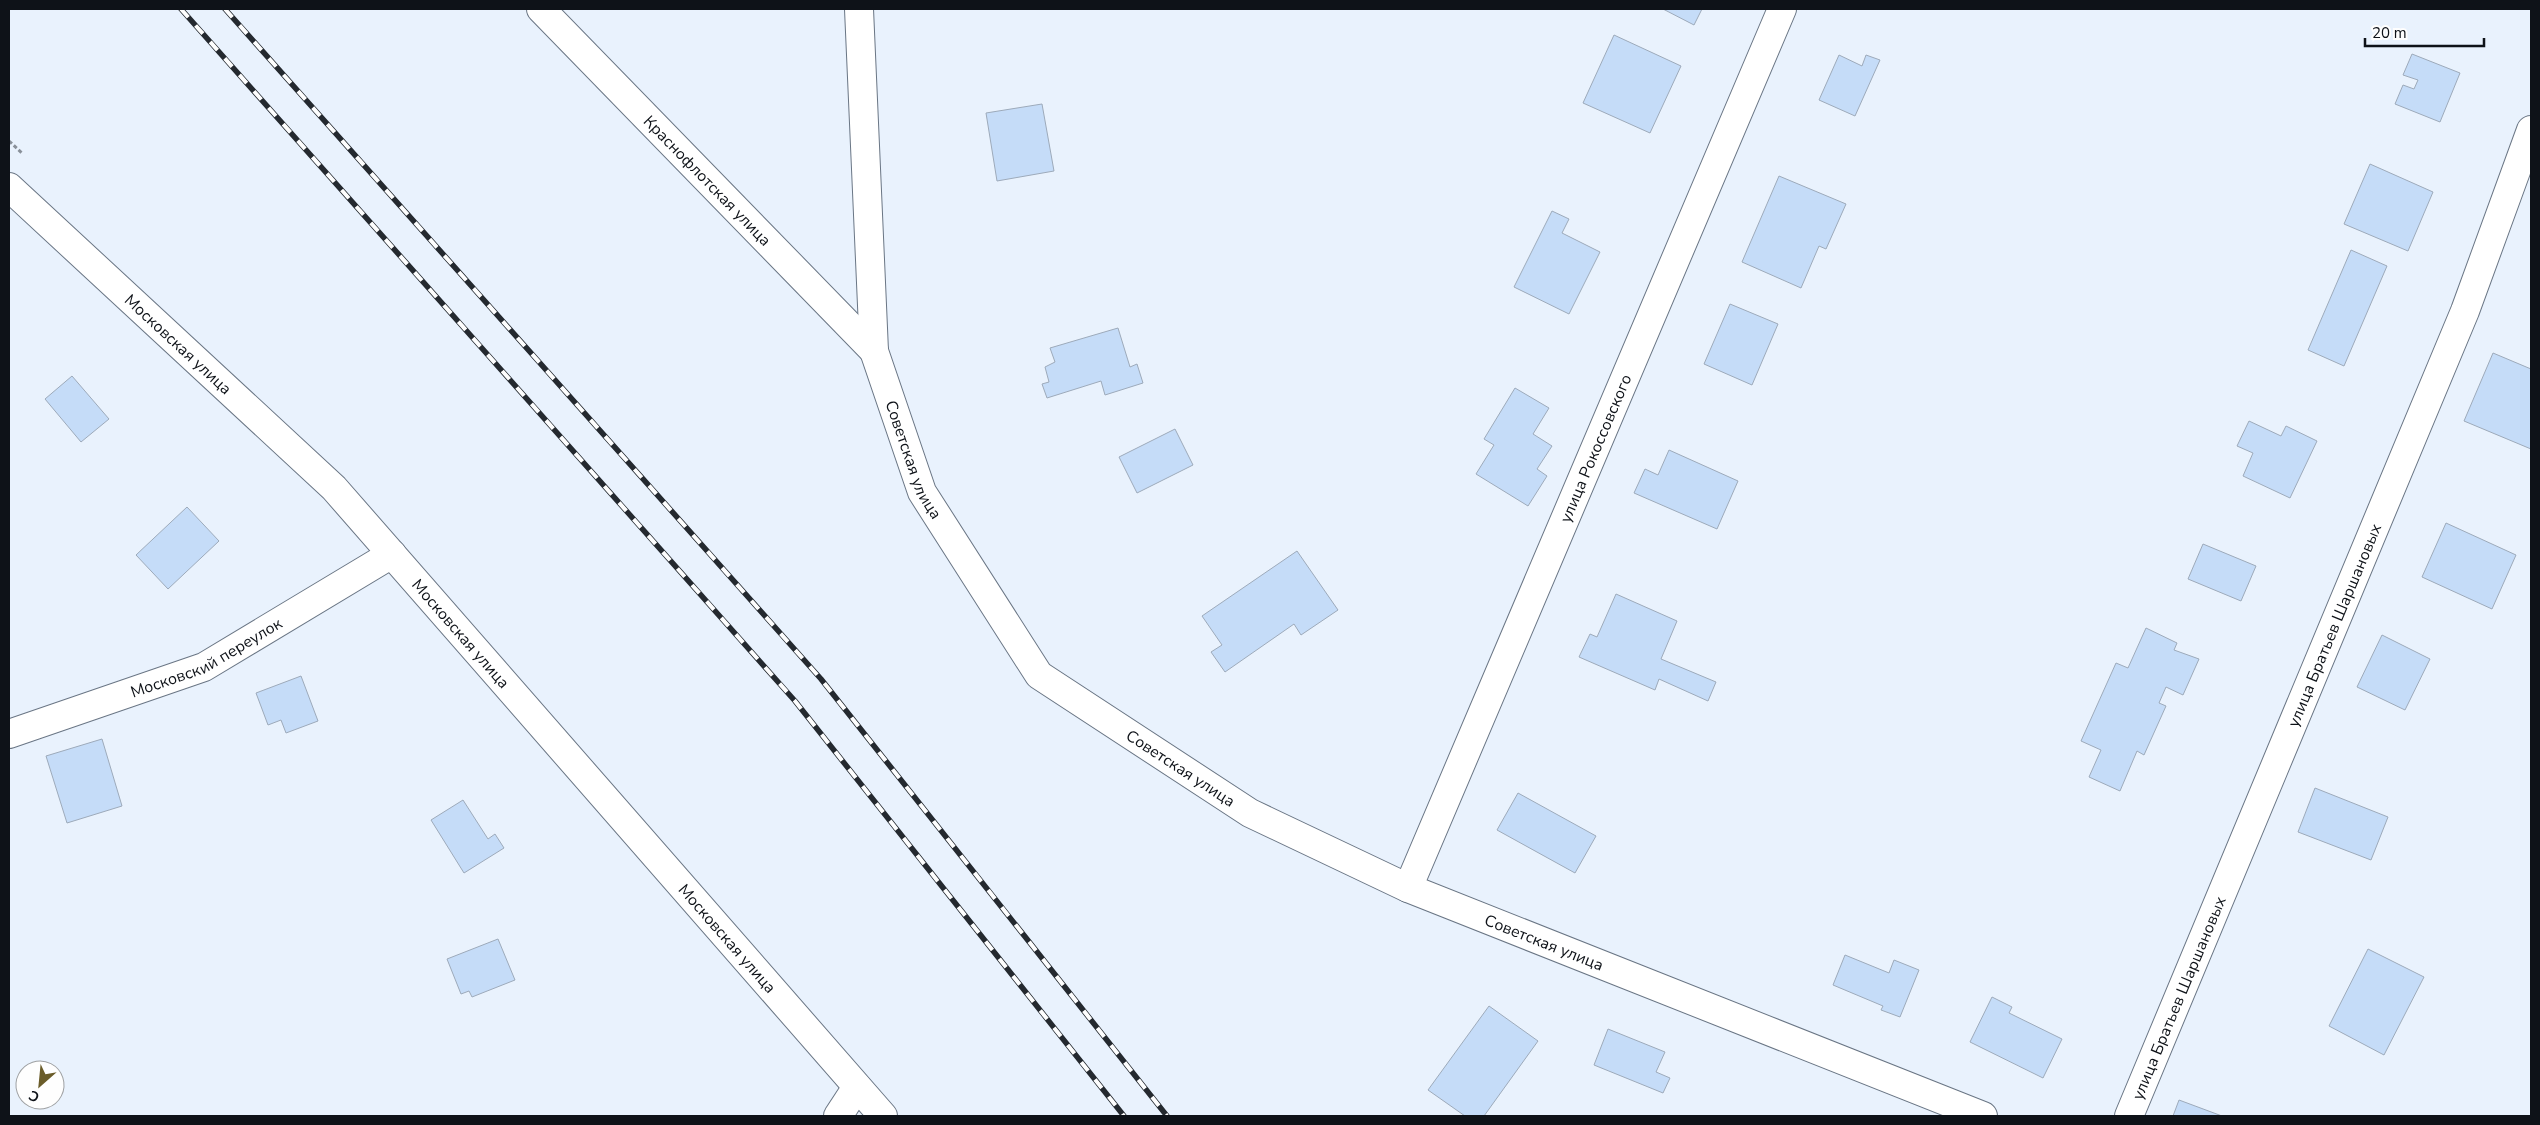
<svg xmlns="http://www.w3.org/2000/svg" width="2540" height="1125" font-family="'Nunito Sans',sans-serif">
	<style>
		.building { fill: #c5dcf8; stroke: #9daaba }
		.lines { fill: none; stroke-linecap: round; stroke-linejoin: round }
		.street-casing { stroke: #6a7685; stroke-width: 30 }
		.path { stroke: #899099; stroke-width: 3; stroke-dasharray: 4 2.5; stroke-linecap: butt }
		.street { stroke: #fff; stroke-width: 28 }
		.rail-casing { stroke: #24292f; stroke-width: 5.5 }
		.rail { stroke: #fefefe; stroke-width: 4; stroke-dasharray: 11; stroke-linecap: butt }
		.labels { text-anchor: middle; stroke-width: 4; stroke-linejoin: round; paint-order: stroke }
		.street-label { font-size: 16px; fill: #0e1218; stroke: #fefefe }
	</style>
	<rect width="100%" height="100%" fill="#e9f2fd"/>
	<path class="building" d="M1663,9H1702L1694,25Z
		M1614,35L1681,66L1650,133L1583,103Z
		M2412,54L2460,73L2440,122L2395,104L2403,85L2414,89L2418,80L2403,75Z
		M1839,55L1862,66L1866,55L1880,60L1855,116L1819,100Z
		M1042,104L1054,171L997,181L986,113Z
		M2370,164L2433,192L2408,251L2344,224Z
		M1779,176L1846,204L1826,249L1819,246L1801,288L1742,262Z
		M1552,211L1569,219L1562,233L1600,252L1569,314L1514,287Z
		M2351,250L2387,266L2344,366L2308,350Z
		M1730,304L1778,324L1752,385L1704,364Z
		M1118,328L1130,367L1137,364L1143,383L1105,395L1101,381L1047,398L1042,384L1049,382L1045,367L1055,362L1050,348Z
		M2493,353L2531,369V449L2464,421Z
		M72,376L109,419L81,442L45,399Z
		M1515,388L1549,408L1533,434L1552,446L1537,469L1547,476L1528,506L1476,474L1494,445L1484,439Z
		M2249,421L2281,436L2286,426L2317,441L2290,498L2243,476L2253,453L2237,446Z
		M1175,429L1193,465L1137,493L1119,457Z
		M1669,450L1738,481L1717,529L1634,493L1645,469L1658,475Z
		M187,507L219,541L168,589L136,555Z
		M2446,523L2516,555L2492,609L2422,577Z
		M2203,544L2256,566L2241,601L2188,579Z
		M1297,551L1338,610L1301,635L1294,624L1225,672L1211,652L1222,645L1202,616Z
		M1616,594L1677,621L1661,659L1716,682L1708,701L1659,679L1655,690L1579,657L1590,634L1597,637Z
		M2146,628L2177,643L2174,650L2199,659L2183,695L2166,687L2159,703L2166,706L2144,755L2137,751L2120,791L2089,777L2101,750L2081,741L2116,663L2128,668Z
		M2382,635L2430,659L2405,710L2357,687Z
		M301,676L318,721L286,733L281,720L268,725L256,693Z
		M102,739L122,806L67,823L46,756Z
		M2315,788L2388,817L2371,860L2298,832Z
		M1518,793L1596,836L1575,873L1497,830Z
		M463,800L488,839L495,834L504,848L464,873L431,820Z
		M498,939L515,980L472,997L469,991L461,994L447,959Z
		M2368,949L2424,977L2384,1055L2329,1026Z
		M1845,955L1889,973L1894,960L1919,970L1900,1017L1881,1010L1883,1006L1833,985Z
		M1992,997L2012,1007L2009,1013L2062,1039L2043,1078L1970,1042Z
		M1489,1006L1538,1041L1484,1116H1465L1428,1090Z
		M1608,1029L1665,1052L1656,1072L1670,1078L1663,1093L1594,1065Z
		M2179,1100L2222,1116H2173Z"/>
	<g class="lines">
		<g class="street-casing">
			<g id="street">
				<path id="s1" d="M541,9L874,351"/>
				<path id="s2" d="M859,9L874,351L922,492L1039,675L1250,813L1408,888L1983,1116"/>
				<path id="s3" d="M9,187L334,488L883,1116"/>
				<path id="s4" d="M9,734L204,667L392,554"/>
				<path id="s5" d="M1408,888L1782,9"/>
				<path d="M838,1116L857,1087"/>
				<path id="s6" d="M2129,1116L2465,311L2531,130"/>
			</g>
		</g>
		<path class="path" d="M9,141L23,154"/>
		<use href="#street" class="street"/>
		<g class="rail-casing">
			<path id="rail" d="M181,9L795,701L1124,1116
				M225,9L821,679L1167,1116"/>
		</g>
		<use href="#rail" class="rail"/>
	</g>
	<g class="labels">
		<g class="street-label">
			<text dy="6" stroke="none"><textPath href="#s1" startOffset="239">Краснофлотская улица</textPath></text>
			<text dy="6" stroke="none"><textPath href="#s3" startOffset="231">Московская улица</textPath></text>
			<text dy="6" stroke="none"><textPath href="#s5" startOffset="478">улица Рокоссовского</textPath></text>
			<text dy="6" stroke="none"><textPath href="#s2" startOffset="458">Советская улица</textPath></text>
			<text dy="6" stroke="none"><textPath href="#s6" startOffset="532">улица Братьев Шаршановых</textPath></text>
			<text dy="6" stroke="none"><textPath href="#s3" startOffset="636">Московская улица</textPath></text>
			<text dy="6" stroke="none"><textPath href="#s4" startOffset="212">Московский переулок</textPath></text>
			<text dy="6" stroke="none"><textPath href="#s2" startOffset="878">Советская улица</textPath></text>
			<text dy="6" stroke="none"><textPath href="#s3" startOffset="1041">Московская улица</textPath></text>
			<text dy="6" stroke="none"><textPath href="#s2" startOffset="1282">Советская улица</textPath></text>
			<text dy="6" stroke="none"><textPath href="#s6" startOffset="128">улица Братьев Шаршановых</textPath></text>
		</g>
	</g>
	<rect width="2540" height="1125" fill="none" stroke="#0e1218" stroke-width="20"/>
	<g transform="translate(40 1085) rotate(207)"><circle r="24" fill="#fefefe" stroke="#9ea0a2"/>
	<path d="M0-4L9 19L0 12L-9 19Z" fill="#6a5c29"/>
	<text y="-8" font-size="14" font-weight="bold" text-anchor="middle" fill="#0e1218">С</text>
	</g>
	<path d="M2365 38v8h119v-8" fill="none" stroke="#0e1218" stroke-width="2.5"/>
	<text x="2372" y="38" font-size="15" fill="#0e1218" stroke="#fefefe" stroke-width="4" paint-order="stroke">20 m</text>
</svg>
